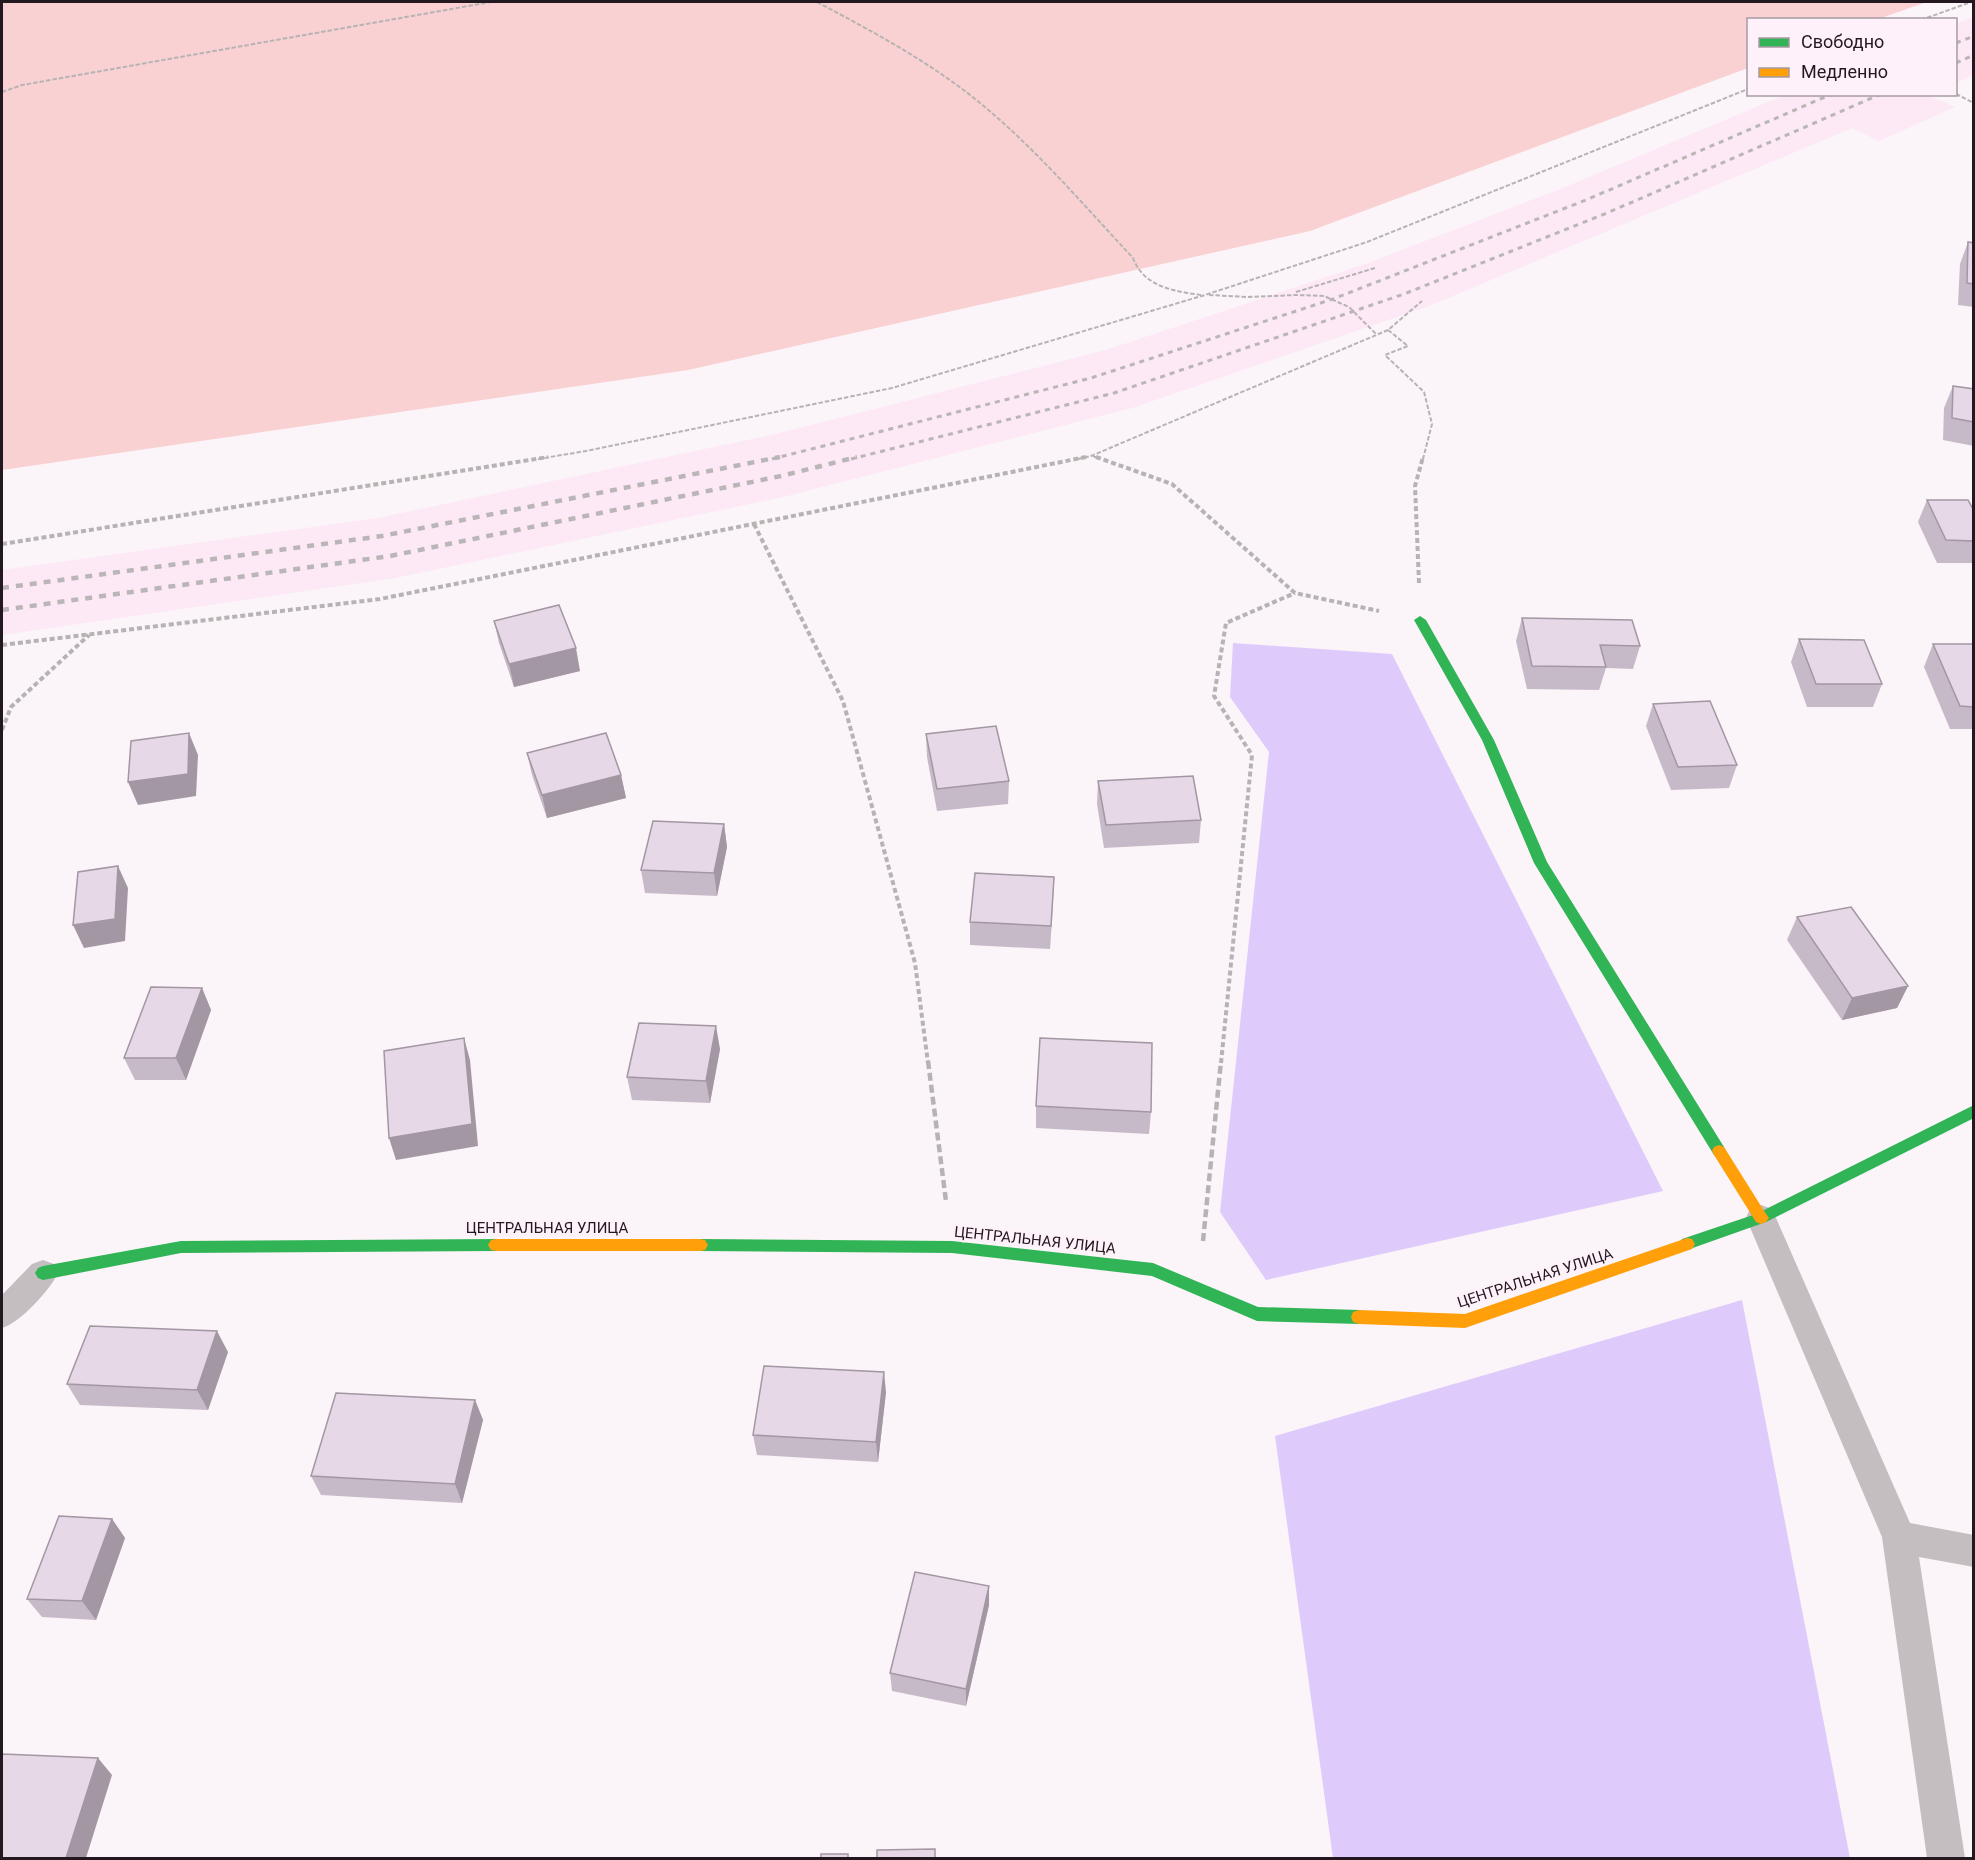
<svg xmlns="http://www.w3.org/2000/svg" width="1975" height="1860" font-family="Roboto,sans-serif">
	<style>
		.built { fill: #fde8f5 }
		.green { fill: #f9d1d3 }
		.water { fill: #decbfb }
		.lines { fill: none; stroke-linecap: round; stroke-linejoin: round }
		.path-far2 { stroke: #b7b3b4; stroke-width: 2; stroke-dasharray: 4.5 2; stroke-linecap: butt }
		.path-far1 { stroke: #b7b3b4; stroke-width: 4; stroke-dasharray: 5 3; stroke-linecap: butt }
		.path { stroke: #b7b3b4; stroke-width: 4.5; stroke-dasharray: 8 4; stroke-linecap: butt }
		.lane { fill: #c5bec1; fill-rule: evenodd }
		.fast { fill: #30b455; fill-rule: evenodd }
		.slow { fill: #ff9f0a; fill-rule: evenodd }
		.rail-far1 { stroke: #bab5b7; stroke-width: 3; stroke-dasharray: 5 5; stroke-linecap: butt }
		.rail { stroke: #bab5b7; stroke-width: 4.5; stroke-dasharray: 7 7; stroke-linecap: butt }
		.wall { fill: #c7bac8 }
		.shaded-wall { fill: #a297a2 }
		.building { fill: #e7d8e8; stroke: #a297a2; stroke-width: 1.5 }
		.labels { text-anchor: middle; stroke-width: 4.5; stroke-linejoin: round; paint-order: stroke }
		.street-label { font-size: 15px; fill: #23181f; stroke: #fef1f9 }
	</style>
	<rect width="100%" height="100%" fill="#fbf4f8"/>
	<path class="built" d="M1973,17V75L1956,83V24Z
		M1785,95H1928L1955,107L1879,141L1852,128L1429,306L1132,408L783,497L395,578L2,635V570L378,518L776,434L1106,350L1368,263L1563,188Z"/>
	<path class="green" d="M2,2H1927L1878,19L1748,20V68L1310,231L688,370L2,470Z"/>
	<path class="water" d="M1233,643L1392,654L1663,1191L1266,1280L1220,1212L1269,752L1230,697Z
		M1742,1300L1850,1858H1333L1275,1436Z"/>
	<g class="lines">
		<path class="path-far2" d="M817,2C864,27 911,52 954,83C1021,131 1077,198 1133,258C1144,287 1173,291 1201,295
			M1921,20L1971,2
			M2,92L22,85L491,2
			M1956,94L1974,103
			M1296,292L1375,268
			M1209,295L1247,297L1296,295L1324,296L1349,307L1376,334
			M1388,330L1408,346L1385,355L1424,392L1432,424L1423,459
			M1093,456L1100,459
			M538,459L586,451L892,388L1205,295L1367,242L1748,89
			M1078,459L1091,456L1388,330L1422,301"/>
		<path class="path-far1" d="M1096,457L1172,484L1295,593L1379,611
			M754,524L843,701L915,963L928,1063
			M2,544L548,457
			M1419,583L1415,486L1423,457
			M2,645L380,599L1086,457
			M2,730L11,707L89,635
			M1221,1063L1252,755L1214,696L1226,623L1295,593"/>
		<path class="path" d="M928,1061L946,1201
			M1203,1241L1221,1061"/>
		<path class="lane" d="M1761,1205L1772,1209L1776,1218L1910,1523L1974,1535V1567L1919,1557L1965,1858H1927L1882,1537L1746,1218L1750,1209Z
			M43,1260L54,1264L58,1273C50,1290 20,1323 2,1328V1295L32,1264Z"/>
		<path class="fast" d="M1420,616L1426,620L1494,740L1547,862L1724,1147L1726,1151L1724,1155L1719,1157L1714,1155L1534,863L1482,740L1414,620Z
			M1974,1105V1118L1766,1222L1687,1250L1682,1249L1679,1244L1682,1239L1756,1214Z
			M496,1239L501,1240L504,1245L501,1250L496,1251L181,1253L43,1280L38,1278L35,1273L38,1268L43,1266L181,1241Z
			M700,1239L952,1241L1153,1263L1258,1307L1359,1310L1365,1312L1367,1317L1365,1322L1359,1324L1257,1321L1152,1276L952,1253L700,1251L695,1250L692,1245L695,1240Z"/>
		<path class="slow" d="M1719,1145L1724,1147L1766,1214L1769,1218L1766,1222L1761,1224L1756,1222L1714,1155L1712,1151L1714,1147Z
			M1687,1238L1692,1239L1695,1244L1692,1249L1465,1328L1359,1324L1353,1322L1351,1317L1353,1312L1359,1310L1465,1314Z
			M496,1239H700L705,1240L708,1245L705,1250L700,1251H496L491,1250L488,1245L491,1240Z"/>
		<path class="rail-far1" d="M1956,43L1974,36
			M1956,63L1974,55
			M772,459L1091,378L1333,299L1586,200L1832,94
			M851,459L1114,393L1404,294L1607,213L1881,94"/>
		<path class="rail" d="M2,588L382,536L780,457
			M2,610L390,556L781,476L857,457"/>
	</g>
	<path class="wall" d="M1968,242L1974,243V307L1958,305L1960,264Z
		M1953,386L1974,389V446L1943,440L1944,408Z
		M1927,500L1974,511V563H1937L1918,522Z
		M1522,618L1640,646L1633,669L1606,668L1599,690L1527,689L1516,641Z
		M494,621L580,671L514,687L499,643Z
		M1799,639L1882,684L1873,707H1807L1791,662Z
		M1933,644H1974V729H1950L1924,667Z
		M1653,704L1737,765L1729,788L1671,790L1646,726Z
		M926,734L1009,781L1008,804L937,811L927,757Z
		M527,753L621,775L626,798L547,818L532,775Z
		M1098,781L1201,820L1199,843L1104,848L1097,804Z
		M724,824L727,847L717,896L645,893L641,870Z
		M1054,877L1050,949L970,945V922Z
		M1797,917L1908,986L1897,1008L1842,1020L1787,940Z
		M202,988L211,1010L186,1080H135L124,1058Z
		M720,1049L710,1103L632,1100L627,1077Z
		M1036,1106L1151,1112L1149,1134L1036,1128Z
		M228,1352L208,1410L80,1405L67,1384Z
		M886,1392L878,1462L757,1455L753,1435Z
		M475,1400L483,1420L462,1503L321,1495L311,1476Z
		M112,1519L125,1538L96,1620L42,1617L27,1599Z
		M989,1586V1605L966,1706L892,1691L890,1673Z"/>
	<path class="shaded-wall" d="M576,648L580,671L514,687L509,664Z
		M189,733L198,755L196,796L138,805L128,782Z
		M621,775L626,798L547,818L542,795Z
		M724,824L727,847L717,896L714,873Z
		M118,866L128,888L125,941L84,948L73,925Z
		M1054,877L1053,900L1050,949L1051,926Z
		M1908,986L1897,1008L1842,1020L1852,998Z
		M202,988L211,1010L186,1080L176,1058Z
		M716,1026L720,1049L710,1103L706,1081Z
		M464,1038L470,1060L478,1146L396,1160L389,1138Z
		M217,1331L228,1352L208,1410L197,1390Z
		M884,1372L886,1392L878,1462L876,1442Z
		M475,1400L483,1420L462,1503L455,1484Z
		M112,1519L125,1538L96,1620L82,1601Z
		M989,1586V1605L966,1706V1689Z
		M98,1758L112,1775L86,1858H66Z"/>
	<path class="building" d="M1968,242L1974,243V284L1967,283Z
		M1953,386L1974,389V422L1952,418Z
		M1927,500H1968L1974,511V541L1946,540Z
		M559,605L576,648L509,664L494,621Z
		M1522,618L1632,620L1640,646L1600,645L1606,667L1532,666Z
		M1799,639L1864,640L1882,684H1816Z
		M1933,644H1974V707L1960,706Z
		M1710,701L1737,765L1678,767L1653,704Z
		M996,726L1009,781L937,789L926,734Z
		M189,733L188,774L128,782L131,741Z
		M606,733L621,775L542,795L527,753Z
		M1193,776L1201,820L1106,825L1098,781Z
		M653,821L724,824L714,873L641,870Z
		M118,866L115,919L73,925L78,872Z
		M975,873L1054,877L1051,926L970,922Z
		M1851,907L1908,986L1852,998L1797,917Z
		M151,987L202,988L176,1058H124Z
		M639,1023L716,1026L706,1081L627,1077Z
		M464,1038L472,1124L389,1138L384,1051Z
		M1040,1038L1152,1043L1151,1112L1036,1106Z
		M90,1326L217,1331L197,1390L67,1384Z
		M764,1366L884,1372L876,1442L753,1435Z
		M336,1393L475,1400L455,1484L311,1476Z
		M59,1516L112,1519L82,1601L27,1599Z
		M915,1572L989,1586L966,1689L890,1673Z
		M2,1754L98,1758L66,1858H2Z
		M935,1849V1858H877V1850Z
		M821,1854H848V1858H821Z"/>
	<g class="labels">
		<g class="street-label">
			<text x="547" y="1233">ЦЕНТРАЛЬНАЯ УЛИЦА</text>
			<text transform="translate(1035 1240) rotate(6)" y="5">ЦЕНТРАЛЬНАЯ УЛИЦА</text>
			<text transform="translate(1535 1278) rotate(-18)" y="5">ЦЕНТРАЛЬНАЯ УЛИЦА</text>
		</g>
	</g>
	<rect width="1975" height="1860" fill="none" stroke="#23181f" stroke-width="6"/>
	<rect x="1747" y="18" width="210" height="78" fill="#fef1f9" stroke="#a69aa2" stroke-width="1.5"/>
	<rect x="1759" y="38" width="30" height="9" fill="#30b455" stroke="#a69aa2" stroke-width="1.5"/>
	<text x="1801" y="48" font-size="18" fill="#23181f">Свободно</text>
	<rect x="1759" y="68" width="30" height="9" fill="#ff9f0a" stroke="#a69aa2" stroke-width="1.5"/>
	<text x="1801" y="78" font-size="18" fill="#23181f">Медленно</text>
</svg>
